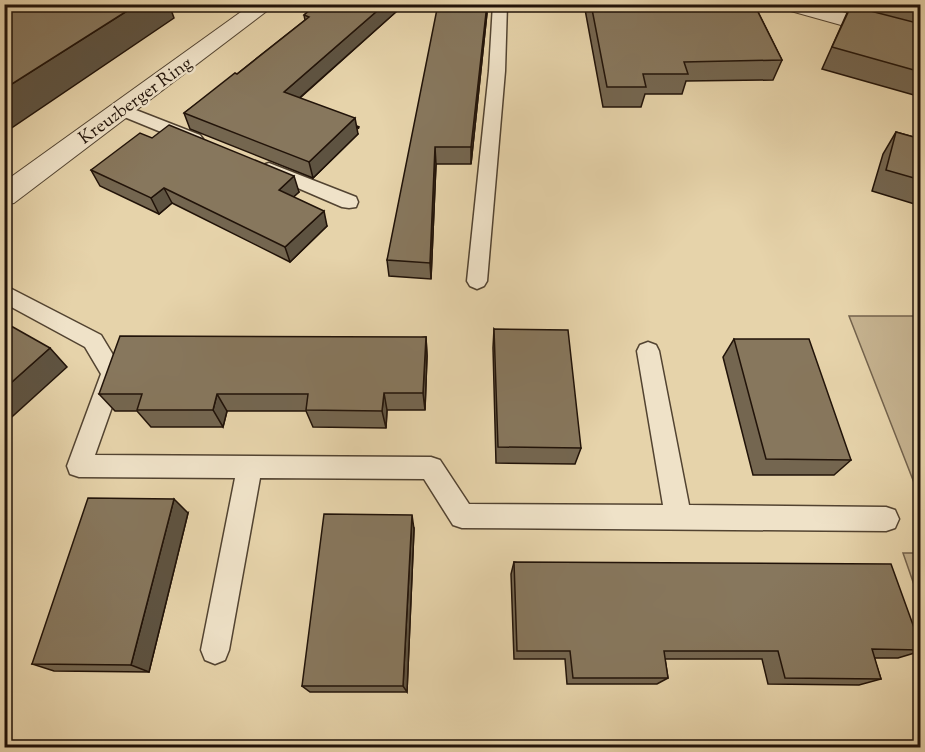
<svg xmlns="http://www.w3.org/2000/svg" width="925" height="752" font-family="'Sorts Mill Goudy',serif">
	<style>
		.green { fill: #c5b28f; stroke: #73624c; stroke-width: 1.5 }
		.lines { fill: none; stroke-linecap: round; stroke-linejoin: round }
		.service-casing { stroke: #524331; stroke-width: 3 }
		.minor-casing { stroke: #524331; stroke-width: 2 }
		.tertiary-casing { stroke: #524331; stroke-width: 2 }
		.path { stroke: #211309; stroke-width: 3; stroke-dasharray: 3 2; stroke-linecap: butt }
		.service { fill: #efe2c8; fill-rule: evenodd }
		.minor { fill: #efe2c8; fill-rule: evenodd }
		.tertiary { fill: #efe2c8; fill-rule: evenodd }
		.wall { fill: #746650; stroke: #211309; stroke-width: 1.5 }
		.shaded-wall { fill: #5e5341; stroke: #211309; stroke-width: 1.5 }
		.building { fill: #87775d; stroke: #211309; stroke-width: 1.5 }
		.labels { text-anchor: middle; stroke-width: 5; stroke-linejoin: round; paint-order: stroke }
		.far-street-label { font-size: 18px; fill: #211309; stroke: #efe2c8 }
	</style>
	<rect width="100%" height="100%" fill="#e6d3aa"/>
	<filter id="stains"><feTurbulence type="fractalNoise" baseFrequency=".00333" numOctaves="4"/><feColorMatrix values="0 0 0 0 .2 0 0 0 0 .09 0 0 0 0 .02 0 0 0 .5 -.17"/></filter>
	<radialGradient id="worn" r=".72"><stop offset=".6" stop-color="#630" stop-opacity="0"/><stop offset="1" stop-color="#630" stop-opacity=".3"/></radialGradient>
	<path class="green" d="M849,316H920V498Z
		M903,553H920V602Z"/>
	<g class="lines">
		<g class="service-casing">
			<path id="service" d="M493,4H507L505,71L487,281L484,286L477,289L470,286L467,281L489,71Z
				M123,105L200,135L203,139L200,143H188L117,114L115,110L117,106Z
				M269,163L356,197L358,202L356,207L349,208L342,207L263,173L260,169L263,165Z
				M4,285L101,335L124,373L95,455L431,457L440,460L469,504L663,505L637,351L640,345L648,342L656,345L659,351L689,505L886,507L895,510L899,519L895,528L886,531L462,528L453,525L424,479L260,478L229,650L225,660L215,664L205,660L201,650L235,478L79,477L70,474L67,466L101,374L85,347L4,303Z"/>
		</g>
		<g class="minor-casing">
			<path id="minor" d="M252,4H276L14,203L4,205V182Z"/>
		</g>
		<g class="tertiary-casing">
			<path id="tertiary" d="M777,4H813L920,33V47L780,8Z"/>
		</g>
		<path class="path" d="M352,125L360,128"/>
		<use href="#service" class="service"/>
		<use href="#minor" class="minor"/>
		<use href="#tertiary" class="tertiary"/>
	</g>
	<path class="wall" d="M317,4H397V11L300,98L358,134L313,178L190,129L184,113L237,74L305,20L304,15Z
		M584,4H754L782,60L773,80L686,81L682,94H645L641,107H603Z
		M851,4H921V97L822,69Z
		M487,13L471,164H436L431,279L389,276L387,260Z
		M896,132L921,139V206L872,191L883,154Z
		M152,138L299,192L293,197L327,226L290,262L172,203L159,214L100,186L91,170Z
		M494,329L581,448L575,464L496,463L493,348Z
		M426,337L427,356L425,410H387L386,428L313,427L306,411H227L223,427H151L137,411H115L99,394Z
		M734,339L851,460L834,475H753L723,357Z
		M188,513L149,672L54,671L32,664Z
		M414,529L407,692H310L302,686Z
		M514,562L921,651L898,658H874L881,679L859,685L768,684L762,659H665L668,678L657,684H567L565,659H514L511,574Z"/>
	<path class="shaded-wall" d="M138,4H169L174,18L4,133V89Z
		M385,4H397V11L288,108L284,92Z
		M487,4V13L471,164V147Z
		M355,118L358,134L313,178L309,162Z
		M435,147L436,164L431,279L430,263Z
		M294,176L299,192L284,206L279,190Z
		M164,188L172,203L159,214L151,198Z
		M324,211L327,226L290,262L285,247Z
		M426,337L427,356L425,410L423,393Z
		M50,348L67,367L4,424V389Z
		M384,393L387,410L386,428L382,411Z
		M217,394L227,411L223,427L213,410Z
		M174,499L188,513L149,672L131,665Z
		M412,515L414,529L407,692L403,686Z"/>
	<path class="building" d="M4,4H138L4,89Z
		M317,4H385L284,92L355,118L309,162L184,113L235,73L237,74L309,17L304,15Z
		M438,4H487L471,147H435L430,263L387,260Z
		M591,4H754L782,60L684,62L688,74H643L646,87H607Z
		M851,6L921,24V72L832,47Z
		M169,125L294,176L279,190L324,211L285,247L164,188L151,198L91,170L140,133L152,138Z
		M896,132L921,139V180L886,170Z
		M4,322L50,348L4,389Z
		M494,329L568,330L581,448L498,447Z
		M120,336L426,337L423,393H384L382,411L306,410L308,394H217L213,410H137L142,394H99Z
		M734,339H809L851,460L766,459Z
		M88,498L174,499L131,665L32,664Z
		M324,514L412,515L403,686H302Z
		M514,562L891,564L921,647V650L872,649L881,679L785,678L778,651H664L668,678H573L570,651H517Z"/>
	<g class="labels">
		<g class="far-street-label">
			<text transform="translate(135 100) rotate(-36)" y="6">Kreuzberger Ring</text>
		</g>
	</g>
	<rect width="925" height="752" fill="none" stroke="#e6d3aa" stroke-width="24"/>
	<rect x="6" y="6" width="913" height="740" fill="none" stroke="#211309" stroke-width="3"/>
	<rect x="12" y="12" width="901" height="728" fill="none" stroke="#211309" stroke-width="1.5"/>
	<rect width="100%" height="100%" filter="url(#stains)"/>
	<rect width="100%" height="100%" fill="url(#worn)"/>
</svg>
